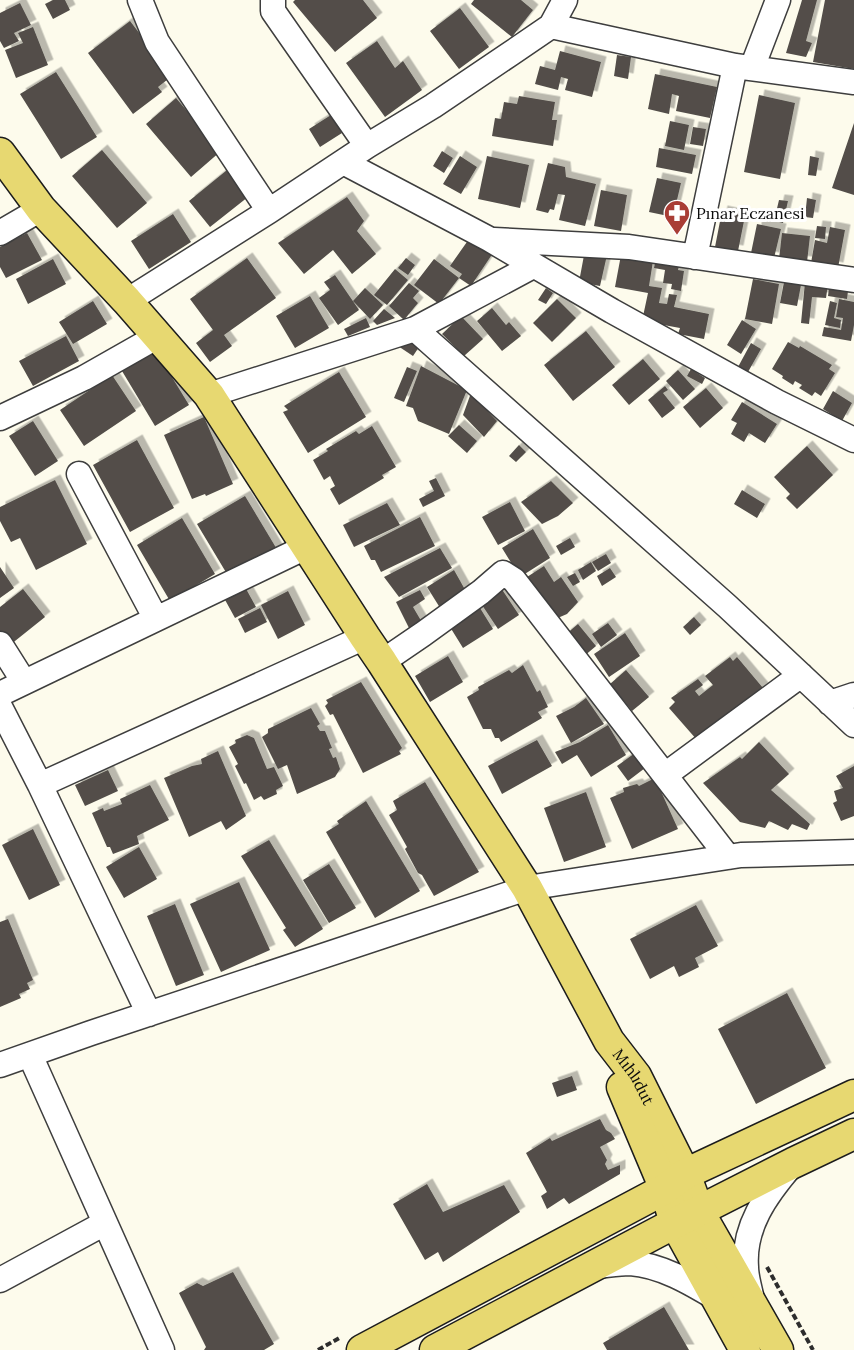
<svg xmlns="http://www.w3.org/2000/svg" width="854" height="1350" font-family="Lora,serif">
	<style>
		.building { fill: #524e49; filter: url(#shadow) }
		.lines { fill: none; stroke-linecap: round; stroke-linejoin: round }
		.minor-casing { stroke: #3e3e3e; stroke-width: 27 }
		.major-casing { stroke: #1c1c1c; stroke-width: 33 }
		.path { stroke: #2d2d2d; stroke-width: 4; stroke-dasharray: 6 3; stroke-linecap: butt }
		.minor { stroke: #fff; stroke-width: 24 }
		.major { stroke: #e7d871; stroke-width: 30 }
		.labels { text-anchor: middle; stroke-width: 6; stroke-linejoin: round; paint-order: stroke }
		.poi-label { font-size: 16px; fill: #0b0b0b; stroke: #fff; text-anchor: start }
		.street-label { font-size: 16px; fill: #0b0b0b; stroke: #fff }
	</style>
	<defs>
		<filter id="shadow"><feDropShadow dx="5.5" dy="-5.5" stdDeviation="0" flood-color="#0004"/></filter>
	</defs>
	<rect width="100%" height="100%" fill="#fdfbec"/>
	<path class="building" d="M53,0H65L70,10L53,19L45,4Z
		M295,0H363L377,18L335,52L293,2Z
		M474,0H521L533,10L512,37L471,4Z
		M802,0H817L806,41L812,43L806,57L786,53Z
		M825,0H854V69L813,62Z
		M20,3L31,25L14,33L19,41L4,48L0,41V13Z
		M460,8L489,47L459,69L430,31Z
		M130,21L172,76L158,87L162,92L133,114L88,53Z
		M33,27L48,65L16,78L5,50L23,43L18,33Z
		M377,41L395,68L403,61L422,90L385,117L346,63Z
		M560,51L601,62L592,97L565,90L568,79L561,77L558,90L535,84L540,66L555,70Z
		M617,55L631,57L628,79L614,76Z
		M56,72L97,137L61,159L20,94Z
		M655,74L717,87L710,118L676,111L679,96L672,94L669,114L648,109Z
		M759,95L795,103L780,179L744,172Z
		M519,96L555,102L552,120H557L553,146L492,136L495,118L501,119L504,102L517,104Z
		M176,98L221,151L191,177L146,124Z
		M331,115L342,133L320,147L309,129Z
		M670,121L689,125L684,150L665,146Z
		M854,123V195L832,188Z
		M693,127L706,129L703,146L690,144Z
		M659,148L696,155L692,174L656,167Z
		M102,150L147,203L117,228L72,176Z
		M442,151L453,158L444,173L433,166Z
		M460,156L477,167L461,194L443,184Z
		M487,156L529,165L520,208L478,199Z
		M810,156L819,158L816,176L808,175Z
		M548,163L565,167L566,177L596,184L585,226L559,220L565,195L558,194L554,210L550,209L548,213L536,210Z
		M232,166L253,193L210,227L189,201Z
		M657,178L681,183L673,217L649,212Z
		M601,190L627,195L621,231L594,226Z
		M347,197L364,221L357,231L376,254L352,274L333,250L304,274L278,243Z
		M807,198L816,200L813,218L805,217Z
		M779,200L788,201L783,223L774,221Z
		M722,211L745,216L738,251L715,247Z
		M173,214L191,242L149,269L131,241Z
		M757,224L781,229L774,258L751,253Z
		M817,226L826,227L825,239L815,238Z
		M830,227L845,230L838,268L811,263L815,240L827,243Z
		M27,233L42,260L6,278L0,267V247Z
		M782,233L810,236L807,262L779,259Z
		M469,239L495,250L471,286L459,278L462,274L450,266Z
		M585,250L607,255L600,286L579,282Z
		M621,255L653,261L649,286L662,288L659,303L667,304L669,294L677,295L674,307L709,314L704,339L678,334L680,328L642,321L648,293L615,287Z
		M247,258L276,298L224,335L232,346L210,362L196,343L213,330L190,299Z
		M406,258L415,265L408,275L398,268Z
		M656,258L680,262L678,270L684,271L681,291L671,289L672,284L663,283L665,270L654,268Z
		M53,259L66,284L28,304L16,279Z
		M434,259L459,278L439,304L414,285Z
		M395,269L408,280L387,305L374,295Z
		M335,275L359,310L338,325L319,298L330,290L324,282Z
		M753,279L779,284L772,324L745,319Z
		M784,282L801,285L797,306L780,303Z
		M805,282L828,284L826,298L812,297L809,324L801,323Z
		M409,283L419,291L413,298L418,303L404,320L389,306Z
		M365,288L383,305L370,319L353,301Z
		M546,288L553,293L546,304L538,300Z
		M829,288L848,291L847,299L828,296Z
		M310,296L329,328L295,348L276,316Z
		M557,299L576,318L552,342L533,323Z
		M839,299L854,302V325L851,341L822,336L824,327L841,330L843,318L836,317Z
		M93,301L107,324L73,344L59,322Z
		M830,301L837,303L834,318L841,320L840,328L825,325Z
		M492,308L506,325L509,322L521,336L502,351L477,321Z
		M384,309L395,318L377,325L373,321Z
		M461,316L483,339L464,356L442,334Z
		M366,318L370,327L348,336L344,329Z
		M742,320L756,329L741,354L727,345Z
		M586,331L615,367L573,401L544,365Z
		M66,336L79,361L33,386L19,361Z
		M409,341L419,347L413,356L398,346Z
		M788,342L799,348L800,346L832,365L829,369L835,373L821,396L815,392L812,396L799,388L802,385L795,381L793,385L782,378L783,376L772,369Z
		M751,343L761,349L748,372L738,367Z
		M156,351L189,405L155,426L122,371Z
		M643,359L660,379L629,405L612,385Z
		M421,366L467,390L449,434L418,421L413,408L406,406Z
		M407,367L417,371L404,402L394,398Z
		M691,369L705,378L702,384L687,376Z
		M678,370L695,389L683,400L666,381Z
		M339,372L366,417L308,453L283,412L288,410L284,406Z
		M112,375L136,411L84,446L60,410Z
		M665,386L668,390L663,393L675,408L662,418L648,400Z
		M706,388L723,408L700,428L683,407Z
		M833,391L852,403L842,421L823,409Z
		M471,393L497,421L484,437L463,415Z
		M742,402L777,424L765,443L749,433L744,442L731,434L737,423L731,420Z
		M204,417L233,484L206,496L205,494L192,499L164,435Z
		M33,421L58,461L35,476L9,436Z
		M459,425L477,441L467,453L448,436Z
		M372,426L396,467L382,475L384,478L339,505L330,489L335,486L330,476L324,480L313,460L328,451L326,449L356,431L359,434Z
		M137,440L174,508L130,532L93,465Z
		M519,445L526,452L516,462L509,456Z
		M807,446L833,475L797,509L786,498L790,494L774,477Z
		M436,478L445,496L423,507L419,499L434,491L429,481Z
		M55,480L87,544L36,570L20,538L11,542L0,521V507Z
		M551,481L573,503L558,516L542,524L521,502Z
		M742,490L765,504L757,518L734,504Z
		M245,496L278,551L230,579L197,524Z
		M510,502L525,531L498,545L482,517Z
		M387,503L400,525L354,547L343,525Z
		M420,517L435,546L381,572L375,560H371L364,546Z
		M182,518L215,574L170,601L137,545Z
		M533,529L550,558L520,577L502,548Z
		M570,538L575,547L561,555L556,546Z
		M440,548L452,568L399,597L384,577Z
		M606,554L611,563L598,571L592,562Z
		M591,562L596,571L583,580L578,570Z
		M544,566L554,582L561,577L578,602L567,614L553,620L527,577Z
		M0,567L14,588L0,598Z
		M610,568L616,577L602,586L597,576Z
		M454,570L468,595L442,611L427,587Z
		M575,573L580,582L573,586L567,577Z
		M245,587L256,607L235,618L224,598Z
		M501,588L519,615L498,629L480,602Z
		M23,589L45,617L10,645L0,633V607Z
		M420,590L425,599L413,607L423,624L410,630L396,602Z
		M288,591L305,625L278,639L261,605Z
		M260,608L267,622L245,633L238,619Z
		M480,608L493,629L463,648L450,627Z
		M694,617L701,625L690,635L683,627Z
		M608,623L617,635L601,647L592,634Z
		M578,624L596,646L583,657L565,635Z
		M625,633L640,656L609,677L594,654Z
		M448,656L463,682L430,702L415,676Z
		M730,657L733,661L737,657L763,688L697,740L669,708L675,702L671,698L698,679L703,685L695,691L699,696L713,685L705,676Z
		M523,665L537,692L540,690L548,707L538,712L542,718L501,742L499,738H495L491,729H483L467,697L479,690L478,687L509,670L512,673Z
		M626,670L649,697L632,711L610,684Z
		M361,682L402,748L399,751L401,754L363,773L333,714L330,715L325,706L328,703L326,700Z
		M586,698L604,724L571,743L556,716L574,707Z
		M311,708L320,724L317,726L320,731H325L332,748L329,749L333,758L336,757L340,769L335,777L297,794L287,765L278,769L262,737L268,733V729Z
		M608,725L626,755L591,777L577,755L562,764L555,752L580,742Z
		M247,735L254,738L267,769L274,767L283,786L276,790L277,794L264,800L261,796L254,800L246,783L244,784L235,766L238,764L229,747L236,743L235,740Z
		M537,740L552,766L502,794L488,766Z
		M759,742L789,774L771,790L810,824L807,830L792,824L788,830L769,821L765,828L740,822L703,783L740,757L742,759Z
		M218,751L246,816L226,830L221,821L189,837L164,778L192,766L202,764L201,759Z
		M635,753L645,768L628,781L617,766Z
		M854,766V816L841,821L833,803L837,801L834,791L843,788L836,776Z
		M108,770L118,791L85,806L75,785Z
		M655,778L678,829L632,849L610,798L624,792L623,788L637,784L639,786Z
		M425,782L479,872L434,896L422,875L418,873L405,849L407,847L389,815L397,810L393,801Z
		M150,785L169,820L137,836L139,844L113,854L110,847H107L92,813L103,808L104,811L122,804L120,799Z
		M586,792L606,847L564,862L544,808Z
		M366,801L420,891L375,918L326,832L339,824L337,821Z
		M33,829L60,885L29,900L2,845Z
		M269,840L323,929L295,947L283,930L286,928L241,856Z
		M139,847L157,879L124,898L106,867Z
		M329,864L356,908L329,923L303,880Z
		M239,882L270,950L221,972L190,904Z
		M175,904L204,975L176,986L147,916Z
		M696,905L718,946L695,958L699,967L679,977L674,966L650,979L630,939Z
		M8,919L33,980L27,983L30,989L19,994L21,998L0,1007V922Z
		M787,993L826,1068L756,1104L718,1029Z
		M572,1076L577,1090L557,1097L552,1083Z
		M600,1119L606,1130L611,1133L615,1139L600,1147L607,1160L605,1164L608,1170L620,1165V1174L569,1204L564,1198L547,1209L541,1196L547,1192L526,1153L550,1138L552,1141Z
		M427,1184L443,1212L504,1185L520,1212L443,1262L438,1252L425,1260L393,1204Z
		M233,1272L274,1344L264,1350H204L206,1347L179,1293L197,1283L203,1286Z
		M664,1307L689,1350H607L603,1343Z"/>
	<g class="lines">
		<g class="minor-casing">
			<path id="minor" d="M140,0L157,42L269,211
				M273,0V11L367,146
				M551,26L735,66L854,82
				M752,68L778,0
				M343,162L489,239L612,311L777,402L854,440
				M0,233L41,209
				M494,240L629,247L854,280
				M695,257L735,66
				M127,301L269,211L367,146L433,106L510,54L551,26L565,0
				M415,329L727,606L854,725
				M209,395L415,329L533,266
				M0,418L84,378L158,336
				M79,474L156,619
				M0,644L24,682
				M382,662L423,634L481,592L503,573L514,580L728,857
				M0,694L306,547
				M830,703L854,695
				M0,707L40,785L149,1014
				M665,775L801,675
				M40,785L365,637
				M30,1055L162,1350
				M0,1065L91,1033L527,888L741,855L854,852
				M598,1266C608,1265 620,1263 630,1263C661,1265 691,1283 716,1298
				M0,1280L105,1223
				M751,1295C749,1286 746,1276 746,1267C743,1227 766,1195 791,1166"/>
		</g>
		<g class="major-casing">
			<g id="major">
				<path id="s1" d="M0,153L41,209L127,301L209,395L365,637L382,662L527,888L609,1041L636,1076L685,1174L699,1212L778,1350"/>
				<path d="M622,1087L665,1189L675,1223L745,1350"/>
				<path d="M362,1350L665,1189L685,1174L854,1095"/>
				<path d="M435,1350L675,1223L793,1163L854,1134"/>
			</g>
		</g>
		<path class="path" d="M767,1267L813,1350
			M318,1350L341,1337"/>
		<use href="#minor" class="minor"/>
		<use href="#major" class="major"/>
	</g>
	<defs>
		<g id="pharmacy-pin" transform="scale(1.35)"><path d="M0 17L-7.5 6A9.5 9.5 0 1 1 7.5 6Z" fill="#a93d35" stroke="#fff"/><path d="M-2-6h4v4h4v4h-4v4h-4v-4h-4v-4h4Z" fill="#fff"/></g>
	</defs>
	<g fill-rule="evenodd">
		<use href="#pharmacy-pin" x="677" y="213"/>
	</g>
	<g class="labels">
		<g class="poi-label">
			<text x="696" y="219">Pınar Eczanesi</text>
		</g>
		<g class="street-label">
			<text dy="6" stroke="none"><textPath href="#s1" startOffset="1124">Mıhlıdut</textPath></text>
		</g>
	</g>
</svg>
